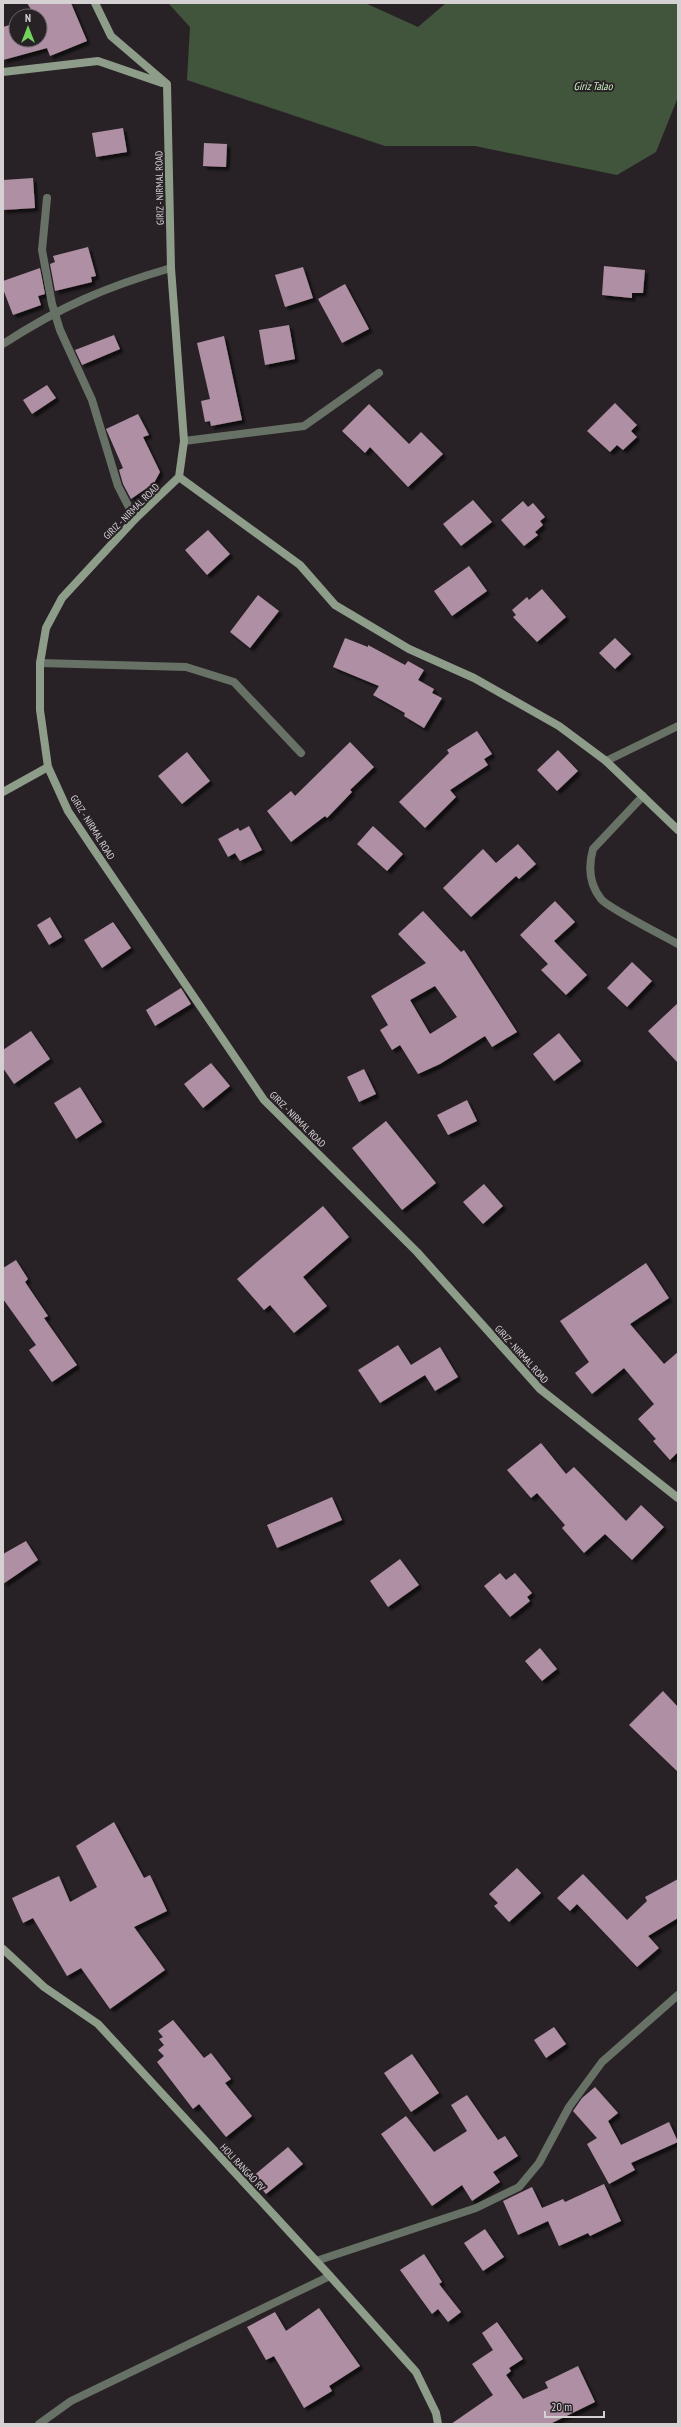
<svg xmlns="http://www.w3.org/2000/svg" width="681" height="2427" font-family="'PT Sans Narrow',sans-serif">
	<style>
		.water { fill: #41553c }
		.building { fill: #af8fa3; fill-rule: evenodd; filter: url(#shadow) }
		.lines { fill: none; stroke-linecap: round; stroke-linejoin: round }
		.lane { stroke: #677165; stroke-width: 8 }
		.street { stroke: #677165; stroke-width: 8 }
		.secondary { stroke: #8d9d8a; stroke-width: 8 }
		.labels { text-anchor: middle; stroke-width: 4; stroke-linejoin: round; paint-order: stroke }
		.street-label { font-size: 10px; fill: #d5d1d3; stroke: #282226 }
		.water-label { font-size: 11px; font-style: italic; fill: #c8f1bf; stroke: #282226 }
	</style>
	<defs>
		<filter id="shadow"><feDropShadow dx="3.5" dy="3.5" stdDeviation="1" flood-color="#0009"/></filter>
	</defs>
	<rect width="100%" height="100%" fill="#282226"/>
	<path class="water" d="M168,3H365L418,27L446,3H678V97L656,152L617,175L475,146H385L187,80L190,27Z"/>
	<path class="building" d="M27,3H71L87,41L50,56L47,48L3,60V27L16,23V40H40V16H35Z
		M123,128L127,152L96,157L92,133Z
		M204,143L227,144L226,167L203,166Z
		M33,178L35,208L3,210V180Z
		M88,247L96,276L91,277L92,282L55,291L50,264L55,262L53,256Z
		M604,266L645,270L643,293H632V298L602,295Z
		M303,267L313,298L285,307L275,275Z
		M40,268L45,294L38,296L41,305L13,315L3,289V281Z
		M345,284L369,329L342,343L318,299Z
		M289,325L295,359L265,365L259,330Z
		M114,335L120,349L82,365L75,350Z
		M224,336L242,420L211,426L210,421L205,422L201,401L210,399L197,343Z
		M47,385L56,398L32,414L23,400Z
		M615,403L637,425L631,431L637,437L623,450L617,445L610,452L587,431Z
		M369,404L409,444L421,432L443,454L408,487L370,447L365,453L342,431Z
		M138,414L149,435L143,437L160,472L154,483L131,499L123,484L119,470L123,468L106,429Z
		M473,500L492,522L461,546L443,524Z
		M523,501L528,507L533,503L545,517L540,521L543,525L535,532L538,535L524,546L501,520Z
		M208,530L230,554L207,575L185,550Z
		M469,566L487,591L452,616L434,591Z
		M542,589L566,617L537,642L513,617L516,615L512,610L527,597L529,600Z
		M258,595L279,611L250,648L230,632Z
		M345,638L368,647V645L405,665L408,661L424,670L418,680L434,689L432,693L442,698L424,728L404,716L405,713L373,695L379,686L333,667Z
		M615,638L631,654L615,669L599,653Z
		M477,731L492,754L484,759L488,765L450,790L456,797L425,828L399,802L449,753L447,750Z
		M350,742L374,767L350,790L352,792L327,818L325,816L291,842L267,811L291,791L295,796Z
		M558,750L578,771L557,791L537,770Z
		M187,752L210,781L182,804L158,776Z
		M249,826L262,850L240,861L235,853L228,857L218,839L238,828L240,831Z
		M373,826L403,854L387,871L357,844Z
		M518,844L536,864L519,879L516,876L471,917L443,888L483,849L496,863Z
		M555,901L575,922L554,941L587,975L566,995L541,970L548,964L520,935Z
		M423,911L461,952L464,950L517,1032L492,1047L485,1036L440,1064L418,1074L400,1045L392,1050L380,1030L388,1025L371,996L426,963L398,934ZM435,986L457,1017L430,1034L410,1000Z
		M50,917L62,937L49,945L37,925Z
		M113,922L131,948L102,968L84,940Z
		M632,962L652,981L627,1007L607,988Z
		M181,988L191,1004L155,1026L146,1010Z
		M678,1003V1063L648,1031Z
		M31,1031L50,1059L14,1084L3,1068V1050Z
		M559,1033L581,1061L554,1081L533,1054Z
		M211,1063L230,1086L203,1108L184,1084Z
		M364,1069L376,1094L359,1102L347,1077Z
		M80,1087L102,1122L76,1139L54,1103Z
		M467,1100L477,1121L448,1135L437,1115Z
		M386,1121L436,1183L402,1210L352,1148Z
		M484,1184L503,1206L483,1224L463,1202Z
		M323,1206L349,1237L303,1277L327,1306L294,1333L270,1305L264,1310L237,1279Z
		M16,1260L28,1279L25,1282L48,1316L44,1318L77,1365L52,1382L29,1350L36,1345L3,1299V1268Z
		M646,1263L669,1298L630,1324L664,1364L678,1352V1452L670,1460L653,1441L656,1439L638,1419L654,1404L624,1368L592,1394L575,1373L589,1362L560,1321Z
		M398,1345L411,1365L440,1347L458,1377L435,1391L425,1375L380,1403L358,1370Z
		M541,1443L566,1474L574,1467L626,1521L641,1505L664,1527L632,1560L605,1534L584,1553L562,1528L565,1525L537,1493L531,1498L507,1470Z
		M332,1497L342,1520L277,1548L267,1525Z
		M26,1541L38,1560L3,1584V1554Z
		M400,1559L419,1585L388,1607L370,1581Z
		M500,1573L506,1580L515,1573L532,1593L527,1597L530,1601L510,1617L484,1586Z
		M540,1648L557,1669L542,1681L525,1661Z
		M663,1691L678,1707V1772L629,1725Z
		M114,1822L144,1878L150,1875L167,1911L134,1927L165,1970L110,2009L81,1968L67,1976L33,1918L23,1923L12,1898L59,1876L70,1902L97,1887L76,1846Z
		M517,1868L541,1893L509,1922L494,1906L498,1903L489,1894Z
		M583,1874L627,1920L647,1901L645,1897L678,1879V1918L648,1936L659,1948L637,1967L577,1904L570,1911L557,1898Z
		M173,2020L204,2058L211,2053L231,2079L225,2083L252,2116L226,2137L199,2104L193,2109L157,2062L164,2056L158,2050L164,2045L159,2039L163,2037L158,2031Z
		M554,2027L566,2044L546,2058L534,2040Z
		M412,2054L439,2093L411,2112L384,2073Z
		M595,2087L618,2113L608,2121L621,2145L669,2122L678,2142L631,2163L635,2170L609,2184L587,2144L597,2138L573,2111L582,2098Z
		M467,2095L498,2140L505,2136L518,2156L493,2172L500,2182L472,2201L462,2185L432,2206L381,2134L406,2116L434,2152L467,2131L451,2105Z
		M288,2147L303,2164L266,2194L252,2177Z
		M604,2184L621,2221L590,2236L588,2233L559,2246L548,2221L518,2235L503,2201L532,2187L542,2208L563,2199L565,2202Z
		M485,2229L504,2257L483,2271L464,2243Z
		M424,2254L442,2282L439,2284L461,2312L448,2322L438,2309L432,2314L400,2270Z
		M319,2308L360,2366L329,2386L332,2391L304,2408L274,2356L266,2360L247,2327L275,2312L286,2331Z
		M497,2322L523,2359L509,2368L511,2371L506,2375L523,2399L548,2388L545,2382L578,2366L595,2402L550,2424H451L493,2395L472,2364L493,2350L482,2333Z"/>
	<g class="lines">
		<path class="lane" d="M643,796L593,849C588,867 589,884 601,899C608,908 664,936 678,944"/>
		<path class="street" d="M47,198L42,250L52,304L60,330L92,400L118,486L135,519
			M3,344C60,307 105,287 171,268
			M184,441L304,426L379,373
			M40,663L186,667L234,682L301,753
			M606,761L678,726
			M316,2261L476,2208L519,2187L539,2163L569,2107L602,2062L678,1995
			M39,2424L71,2401L330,2276"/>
		<path class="secondary" d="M95,3L111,36L167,84L171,268L184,441L179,477L135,519L62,598L46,628L40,663V710L48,767L68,811L92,847L264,1100L417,1252L540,1389L678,1498
			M3,72L98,61L162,83
			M179,477L300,565L335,605L409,649L474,678L559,726L606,761L678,830
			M3,792L48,767
			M3,1949L44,1987L98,2024L330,2276L416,2372L436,2413L438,2424"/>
	</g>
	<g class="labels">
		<g class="street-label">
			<text transform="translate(159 188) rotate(-91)" y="4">GIRIZ - NIRMAL ROAD</text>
			<text transform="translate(131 511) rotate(-45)" y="4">GIRIZ - NIRMAL ROAD</text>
			<text transform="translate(93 827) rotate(58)" y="4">GIRIZ - NIRMAL ROAD</text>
			<text transform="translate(298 1119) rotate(45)" y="4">GIRIZ - NIRMAL ROAD</text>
			<text transform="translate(522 1354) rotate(48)" y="4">GIRIZ - NIRMAL ROAD</text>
			<text transform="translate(243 2167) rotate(47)" y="4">HOLI RANGAO RV</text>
		</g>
		<g class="water-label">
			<text x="593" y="90">Giriz Talao</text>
		</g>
	</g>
	<rect width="681" height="2427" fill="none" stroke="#d5d1d3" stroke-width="8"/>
	<g transform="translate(28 28)"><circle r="19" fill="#282226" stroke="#6d686b"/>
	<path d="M0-3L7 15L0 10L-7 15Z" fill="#73d25d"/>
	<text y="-6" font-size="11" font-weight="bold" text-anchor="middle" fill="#d5d1d3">N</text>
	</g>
	<path d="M545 2411v6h59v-6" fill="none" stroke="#d5d1d3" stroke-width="2"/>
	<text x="551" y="2411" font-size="12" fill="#d5d1d3" stroke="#282226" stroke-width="3" paint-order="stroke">20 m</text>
</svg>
